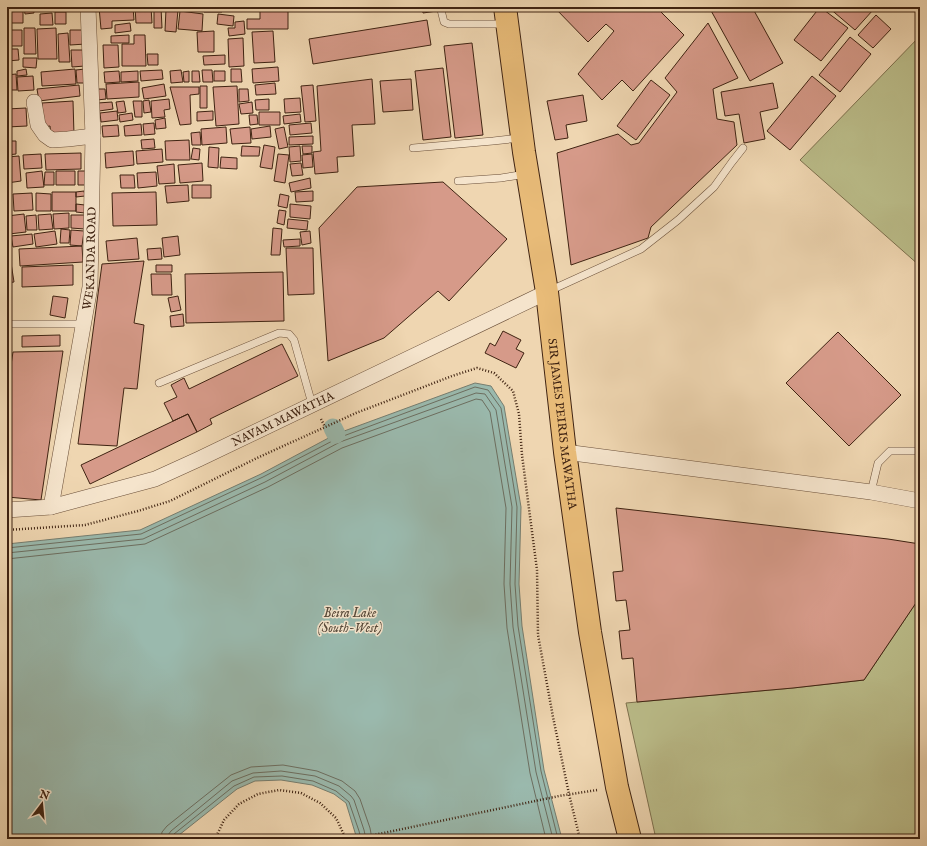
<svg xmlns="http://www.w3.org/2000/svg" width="927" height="846" font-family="'IM FELL English',serif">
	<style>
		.green { fill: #bbbd8a; stroke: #7d704e }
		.water { fill: #9ab9ad; stroke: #767d6f }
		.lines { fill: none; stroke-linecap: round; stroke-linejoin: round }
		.shore { stroke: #6c6e60; stroke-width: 1 }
		.canal { stroke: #9ab9ad; stroke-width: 19 }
		.building { fill: #d69a89; stroke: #3f2312 }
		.service-casing { stroke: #6b503a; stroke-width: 8 }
		.minor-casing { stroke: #6b503a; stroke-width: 16 }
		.trunk-casing { stroke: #3f2312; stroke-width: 24 }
		.path { stroke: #3f2312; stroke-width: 2.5; stroke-dasharray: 1 2; stroke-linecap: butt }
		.service { stroke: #f5e4cc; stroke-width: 7 }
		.minor { stroke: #f5e4cc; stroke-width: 15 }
		.trunk { stroke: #e8bb78; stroke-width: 22 }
		.labels { text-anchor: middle; stroke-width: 3; stroke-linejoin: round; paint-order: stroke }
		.street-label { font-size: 12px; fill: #3f2312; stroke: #f5e4cc }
		.water-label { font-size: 13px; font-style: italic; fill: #564839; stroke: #f5e4cc }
	</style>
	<rect width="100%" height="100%" fill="#efd6b1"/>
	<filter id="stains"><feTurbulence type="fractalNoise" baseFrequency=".005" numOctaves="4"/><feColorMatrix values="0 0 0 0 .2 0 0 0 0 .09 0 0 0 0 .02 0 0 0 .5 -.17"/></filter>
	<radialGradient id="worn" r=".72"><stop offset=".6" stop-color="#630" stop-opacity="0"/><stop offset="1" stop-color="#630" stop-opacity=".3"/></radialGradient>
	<path class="green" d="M920,36V266L800,160Z
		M920,597V839H656L626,703L793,688L864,680Z"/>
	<path class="water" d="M475,383L491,386L504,406L521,507L519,584L522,626L544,770L562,839H357L346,803L334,794L312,785L281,780L255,781L237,789L174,839H7V544L140,530L261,474L336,434Z"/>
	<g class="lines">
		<path class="shore" d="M7,548L141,534L263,477L338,438L475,387L488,390L501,408L517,507L515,584L518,626L541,771L558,839
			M7,553L143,539L265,482L340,442L476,393L485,394L496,410L512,507L510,584L513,627L536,772L553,839
			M7,559L145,544L268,487L342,448L476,399L482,400L490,412L506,508L504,584L507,628L530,773L546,839
			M161,839L162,832L167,826L231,775L251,767L283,765L317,771L342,781L355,791L360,799L370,828L372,839
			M167,839L168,835L171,831L232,781L253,773L281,771L315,776L339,786L351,796L354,800L364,830L366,839
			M172,839L174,834L234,786L254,777L282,776L313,781L336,791L349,802L359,831L361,839"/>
		<path class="canal" d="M333,428L336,434"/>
	</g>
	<path class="building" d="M7,7H21V9L7,10Z
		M24,7H33L34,13L25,14Z
		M55,7H68V9L55,10Z
		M99,7H133L134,20L112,21V28L101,29Z
		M135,7H151L152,23H136Z
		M154,7H161L162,28H154Z
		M204,7H222V12H204Z
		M260,7H288V29H247V19H260Z
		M422,7H457V8L423,13Z
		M554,7H656L684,35L633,91L622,80L602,100L578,74L614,31L606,24L588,42Z
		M709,7H752L783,63L750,81Z
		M820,7L848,28L821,61L794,40Z
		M828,7H870L873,10L855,30Z
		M166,9L178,10L176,32L165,31Z
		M23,11V23H7V12Z
		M180,11L203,14L202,31L178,29Z
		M55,12H66V24H55Z
		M52,13L53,25H40V14Z
		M218,14L234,16L233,26L217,24Z
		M876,15L891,29L873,48L858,35Z
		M427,20L431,45L313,64L309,39Z
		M244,21L245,34L229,36L228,28H235V22Z
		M130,23L131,31L115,33V25Z
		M708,23L738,78L713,89L717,119L734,122L737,145L651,227L648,238L571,265L557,153L618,134L631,145L639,143L677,92L665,78Z
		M24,28H35L36,54H24Z
		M56,28L57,59H38L37,29Z
		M7,30H22V46H7Z
		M70,30H85L86,44L70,45Z
		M214,31V52H198L197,32Z
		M273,31L275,62L254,63L252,32Z
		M68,33L70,62H59L58,34Z
		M129,35V43H111V36Z
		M134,35H145L146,66H122V44H134Z
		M850,37L871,54L840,92L819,75Z
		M243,38L244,66L229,67L228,39Z
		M472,43L483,135L455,138L444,46Z
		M103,45H118L119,67L104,68Z
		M7,49H18L19,60L7,61Z
		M71,50H84L85,66L72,67Z
		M147,54H158V65H148Z
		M225,55V64L204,65L203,56Z
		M23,58H37L36,68L23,67Z
		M278,67L279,81L253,83L252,69Z
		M443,68L451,137L423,140L415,71Z
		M26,69L27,75L17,76V71Z
		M75,69L76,84L42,86L41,72Z
		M85,69V83H77L76,70Z
		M231,69H241L242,82H231Z
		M162,70L163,79L141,81L140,71Z
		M181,70L183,82L171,83L170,71Z
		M202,70H212L213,82H203Z
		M119,71L120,82L105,83L104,72Z
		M138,71V81L121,82V72Z
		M189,71V82H184L183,72Z
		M192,71H199L200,82H192Z
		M214,71H225V81H214Z
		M16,74L17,90H8L7,75Z
		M33,76L34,90L18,91L17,77Z
		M812,76L836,96L790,150L767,131Z
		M372,79L375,124L352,125L354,156L337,157L338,172L315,174L313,152L321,151L317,86Z
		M411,79L413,110L383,112L380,81Z
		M651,80L670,95L636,140L617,126Z
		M139,82V97L107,99L106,84Z
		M275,83L276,94L256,95L255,85Z
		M773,83L778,108L760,112L765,139L744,143L739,114L725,116L721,92Z
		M164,84L166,96L144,99L142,88Z
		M79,85L80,96L39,101L37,89Z
		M313,85L316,121L305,122L301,86Z
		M200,86H207V108H200Z
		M237,86L239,124L216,126L213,87Z
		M170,87H199V94L190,95L191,124L180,125Z
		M96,89H105L106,99L97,100Z
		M239,89H248L249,101L239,102Z
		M583,95L587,121L566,125L568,138L555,140L547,101Z
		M300,98L301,112L285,113L284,99Z
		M169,99L170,109L164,110L165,117L152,118L151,101Z
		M269,99V110H256L255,100Z
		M149,100L151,112L144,113L143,101Z
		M73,101L74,135L51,136L50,126L43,127L42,103Z
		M124,101L126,112L118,113L116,102Z
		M133,101H142V117H135Z
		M112,102L113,109L99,111L98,103Z
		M252,102L253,113L241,114L239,104Z
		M26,108L27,126L7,127V109Z
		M117,111L118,120L101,122L100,113Z
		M213,111V120L197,121V112Z
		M259,112H280V125H259Z
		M132,113L133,120L120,122L119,115Z
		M300,114L301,122L284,124L283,116Z
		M249,115H257L258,124L250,125Z
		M165,118L166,128L156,129L155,120Z
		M154,123L155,134L144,135L143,124Z
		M311,123L312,133L290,135L289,125Z
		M141,124L142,135L125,136L124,126Z
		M118,125L119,136L103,137L102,126Z
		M270,126L271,137L252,139L251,129Z
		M226,127L227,143L202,145L201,129Z
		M250,127L251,143L232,144L230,129Z
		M284,127L288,147L279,149L275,129Z
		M200,132L201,145H192L191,133Z
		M313,136V144L289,145V137Z
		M154,139L155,148L142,149L141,140Z
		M189,140L190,160H166L165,141Z
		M7,141H16V154L7,155Z
		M264,145L275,147L272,169L260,167Z
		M242,146L260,147L259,156H241Z
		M300,146L301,161L290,162L289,147Z
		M302,146H312V153L303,154Z
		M209,147L219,148L218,168L208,167Z
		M193,148L200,149L199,160L191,159Z
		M162,149L163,162L137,164L136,151Z
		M133,151L134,165L106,168L105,153Z
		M81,153V169L46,170L45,154Z
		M41,154L42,168L24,169L23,155Z
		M278,154L289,155L285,183L274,181Z
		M312,154L313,167L303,168L302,155Z
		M19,156L21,181L7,183V157Z
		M221,157L237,158V169L220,168Z
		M202,163L203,181L180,183L178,165Z
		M301,163L303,175L292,176L290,164Z
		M174,164L175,183L159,184L157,166Z
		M42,171L44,187L27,188L26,173Z
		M56,171H75V185H56Z
		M78,171H87V185H78Z
		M45,172H54V185H44Z
		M156,172L157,186L138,188L137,173Z
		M120,175H134L135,188H121Z
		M310,178L311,188L291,192L289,183Z
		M443,182L507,239L449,301L438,291L384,338L328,361L319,228L357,187Z
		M188,185L189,201L167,203L165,186Z
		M192,185H211V198H192Z
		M84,191L85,196L76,197V192Z
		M313,191V201L296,202L295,192Z
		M7,192H10V211H7Z
		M52,192H76V211H52Z
		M156,192L157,225L113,226L112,193Z
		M32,193L33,210L14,211L13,194Z
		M36,193L51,194V211H36Z
		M280,194L289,196L287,208L278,206Z
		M76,204L85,205V213L76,212Z
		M290,204L311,206L310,219L290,217Z
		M279,210L286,211L284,225L277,223Z
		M69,213V228L54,229L53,214Z
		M24,214L26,232L9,234L7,216Z
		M51,214L53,229L39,230L38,215Z
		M36,215L37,230H27L26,216Z
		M71,215H85V229L71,228Z
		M288,219L308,221L307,230L287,228Z
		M273,228L282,229L280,255H271Z
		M61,229L70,230L69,243H60Z
		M71,230L84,231L82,246L70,245Z
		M55,231L57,244L36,247L34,234Z
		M310,231L311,243L302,245L300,232Z
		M7,232H8L11,249L7,250Z
		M32,234L33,244L13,247L11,236Z
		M178,236L180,255L164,257L162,238Z
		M137,238L139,259L108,261L106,241Z
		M300,239V246L284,247L283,240Z
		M82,246L83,262L20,266L19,249Z
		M161,248L162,259L148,260L147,249Z
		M286,248H313L314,294L288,295Z
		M144,261L134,323L144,325L137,389L124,388L117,446L78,444L102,264Z
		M11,263L14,282L7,283V264Z
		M73,265V285L22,287V267Z
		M156,265H172V272H156Z
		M283,272L284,321L186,323L185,274Z
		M151,274H171L172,295H152Z
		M53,296L68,298L65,318L50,315Z
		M178,296L181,310L171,312L168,298Z
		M183,314L184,326L171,327L170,316Z
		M503,331L521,340L516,349L524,353L516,368L485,353L490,343L495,346Z
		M838,332L901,395L849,446L786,383Z
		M60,335V346L22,347V336Z
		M282,344L298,376L210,419L212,424L197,432L188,414L173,421L164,403L177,397L171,385L184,378L189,389Z
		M63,351L41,500L7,497V391L13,352Z
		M188,414L197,432L90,484L81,465Z
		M616,508L888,539L920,544V597L864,680L793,688L637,702L633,658L622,659L619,631L630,630L626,600L616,601L613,572L623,571Z
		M252,835L262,836L270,839H242Z"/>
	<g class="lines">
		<g class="service-casing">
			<path id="service" d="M441,10L444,22L449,24H506
				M413,148L493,141L520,138
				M458,181L501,178L526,174
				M549,291L641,249L678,220L714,187L732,162L743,148
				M7,324H83
				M159,383L279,333L289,334L294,340L312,404
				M871,492L878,463L890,451H920"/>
		</g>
		<g class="minor-casing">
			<g id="minor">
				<path d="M34,102L38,125L45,135L52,140L68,139L93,136"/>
				<path d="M565,452L871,492L920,501"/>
				<path id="s1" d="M51,507L90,287L93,136L88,7"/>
				<path id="s2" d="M7,510L51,507L155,479L199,459L547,292"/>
			</g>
		</g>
		<g class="trunk-casing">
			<g id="trunk">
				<path id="s3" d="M505,7L524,152L547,292L565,452L590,632L617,787L630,839"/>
			</g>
		</g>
		<path class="path" d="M321,419L325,427
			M7,530L85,525L138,511L170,501L257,458L356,413L452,376L477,368L494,373L513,391L519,414L522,455L537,570L538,635L553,717L569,794L580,839
			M215,839L224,820L239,804L258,794L279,790L301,793L320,803L336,818L346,839
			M355,839L559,796L597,790"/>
		<use href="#service" class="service"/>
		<use href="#minor" class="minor"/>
		<use href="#trunk" class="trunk"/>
	</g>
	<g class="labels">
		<g class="street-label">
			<text dy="4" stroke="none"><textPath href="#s1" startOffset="252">WEKANDA ROAD</textPath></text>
			<text dy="4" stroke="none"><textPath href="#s2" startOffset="293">NAVAM MAWATHA</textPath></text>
			<text dy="4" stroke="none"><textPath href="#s3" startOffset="421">SIR JAMES PEIRIS MAWATHA</textPath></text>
		</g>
		<g class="water-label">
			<text x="350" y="617">Beira Lake<tspan x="350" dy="15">(South-West)</tspan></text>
		</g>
	</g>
	<rect width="927" height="846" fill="none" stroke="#efd6b1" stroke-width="24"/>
	<rect x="8" y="8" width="911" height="830" fill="none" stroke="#3f2312" stroke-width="2"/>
	<rect x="12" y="12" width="903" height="822" fill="none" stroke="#3f2312"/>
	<g transform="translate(42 804) rotate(16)" stroke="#f5e4cc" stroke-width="3" paint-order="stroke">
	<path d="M0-3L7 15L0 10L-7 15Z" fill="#3f2312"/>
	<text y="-6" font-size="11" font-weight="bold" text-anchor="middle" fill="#3f2312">N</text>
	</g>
	<rect width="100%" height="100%" filter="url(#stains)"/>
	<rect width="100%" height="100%" fill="url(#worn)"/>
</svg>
